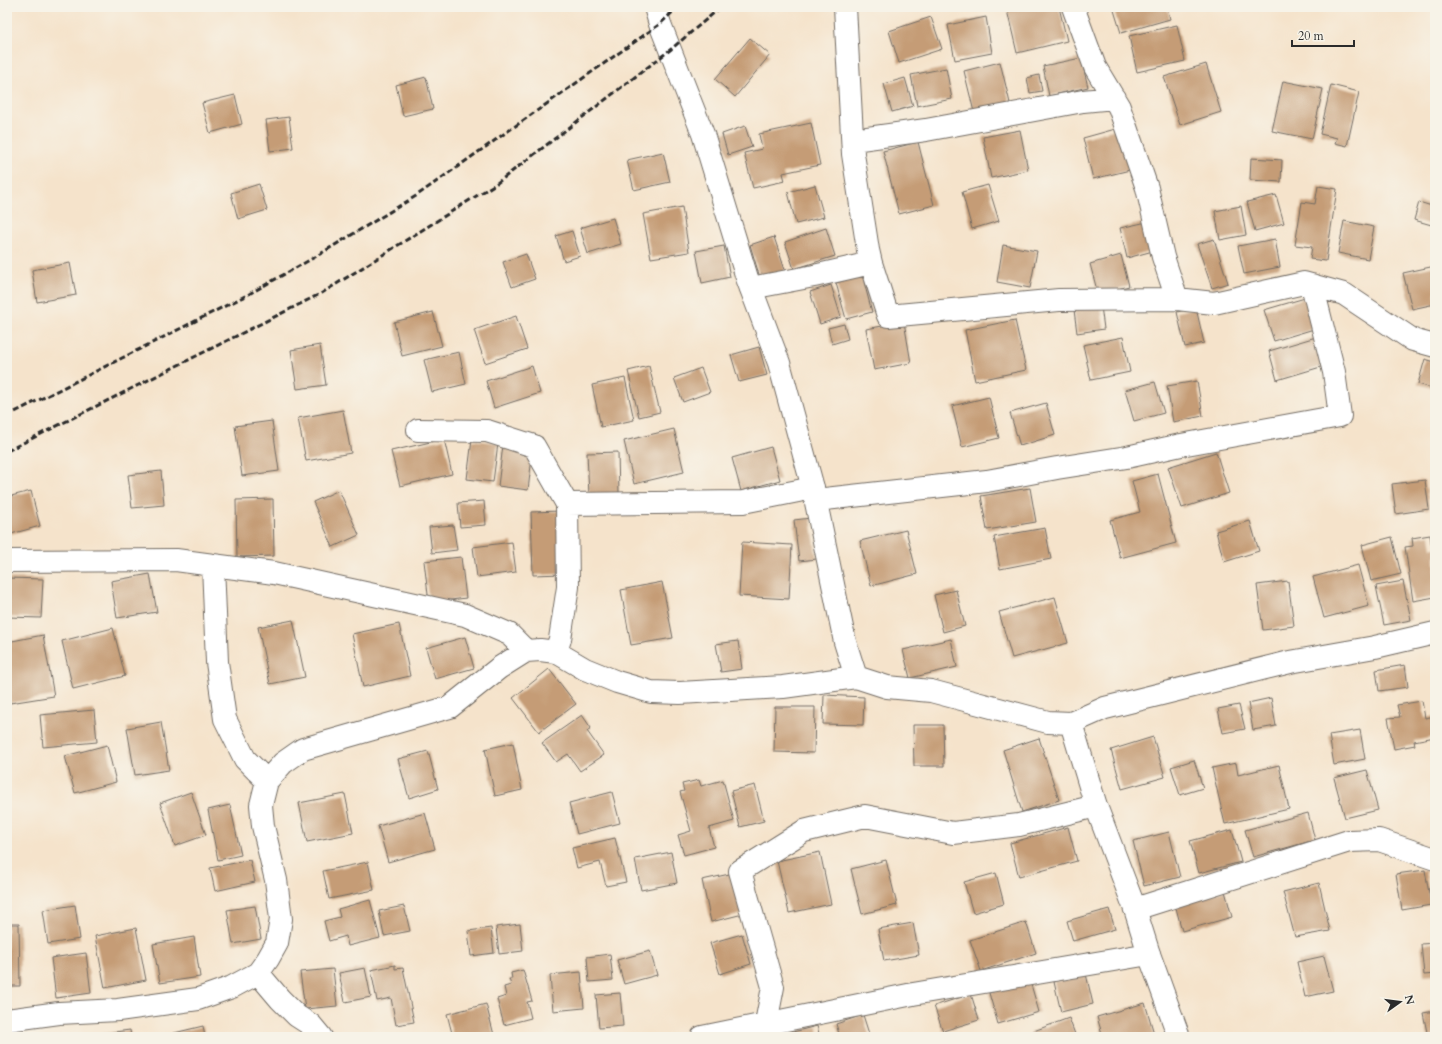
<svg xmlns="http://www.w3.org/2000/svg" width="1442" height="1044" font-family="Cardo,serif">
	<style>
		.building { fill: #c59c76 }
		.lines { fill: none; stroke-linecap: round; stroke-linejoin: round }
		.minor-casing { stroke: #726b63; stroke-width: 24 }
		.major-casing { stroke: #726b63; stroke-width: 24 }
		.minor { stroke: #fff; stroke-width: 22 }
		.major { stroke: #fff; stroke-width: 22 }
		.rail { stroke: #2b2b2b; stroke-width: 3; stroke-dasharray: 6 3; stroke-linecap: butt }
	</style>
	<rect width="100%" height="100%" fill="#f7f3e8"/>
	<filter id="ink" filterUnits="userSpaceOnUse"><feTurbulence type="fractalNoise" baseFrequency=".025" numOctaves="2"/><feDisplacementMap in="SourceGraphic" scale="8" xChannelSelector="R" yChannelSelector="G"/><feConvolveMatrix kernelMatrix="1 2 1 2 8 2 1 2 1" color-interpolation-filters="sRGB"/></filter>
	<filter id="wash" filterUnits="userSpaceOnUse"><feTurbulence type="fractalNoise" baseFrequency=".012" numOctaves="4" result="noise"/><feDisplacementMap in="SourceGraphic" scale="16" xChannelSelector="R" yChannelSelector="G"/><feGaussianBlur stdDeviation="0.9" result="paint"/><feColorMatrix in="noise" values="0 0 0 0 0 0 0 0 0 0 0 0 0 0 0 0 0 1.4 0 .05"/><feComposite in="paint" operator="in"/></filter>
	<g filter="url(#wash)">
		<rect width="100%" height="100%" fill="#f5e3cb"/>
		<g id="blocks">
			<path class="building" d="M1020,7H1059L1067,41L1017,53L1007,10Z
				M1113,7H1167L1170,19L1121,33Z
				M931,17L942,49L899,63L889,31Z
				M986,17L992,53L955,60L948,25Z
				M1177,25L1185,61L1137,72L1129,36Z
				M750,38L770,55L735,97L715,79Z
				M1081,58L1088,87L1049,96L1043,66Z
				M1000,62L1010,103L974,112L964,71Z
				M1206,64L1221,112L1180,125L1164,77Z
				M946,68L952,99L917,106L911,75Z
				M1039,75L1042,91L1030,93L1027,78Z
				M426,77L433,109L403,116L396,85Z
				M905,78L913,106L892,112L884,84Z
				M1283,81L1323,89L1312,139L1272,131Z
				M1331,85L1359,92L1347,146L1335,143L1337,138L1320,134Z
				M235,95L242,124L210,133L202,103Z
				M289,117L293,148L270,151L266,120Z
				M811,123L820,165L783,173L785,181L753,188L744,153L762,149L759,134Z
				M745,126L752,147L728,155L722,134Z
				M1119,128L1130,170L1093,179L1083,138Z
				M1020,130L1028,170L991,178L983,137Z
				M918,142L934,205L899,214L883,151Z
				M663,152L670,182L634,190L627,160Z
				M1251,158L1282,160L1281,182L1250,180Z
				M259,184L267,210L238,219L231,193Z
				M815,185L824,217L796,224L788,192Z
				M988,185L999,221L972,229L962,192Z
				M1318,186L1337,189L1326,261L1310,259L1312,247L1295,245L1302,202L1315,204Z
				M1276,195L1284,223L1255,231L1247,202Z
				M1419,202L1435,207V226L1414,220Z
				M1241,206L1246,235L1220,240L1215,211Z
				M682,207L689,252L651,258L643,214Z
				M613,218L621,244L588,254L580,228Z
				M1344,221L1374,227L1368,259L1338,253Z
				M1147,222L1153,251L1127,258L1120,228Z
				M826,228L835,256L794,269L785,242Z
				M572,231L580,256L564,261L556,236Z
				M774,237L786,273L761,281L750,245Z
				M1214,239L1228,283L1212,288L1197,244Z
				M1275,239L1280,267L1244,274L1238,246Z
				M1003,245L1037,251L1030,288L997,282Z
				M724,246L730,277L702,283L696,251Z
				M526,254L535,279L512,287L503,262Z
				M1121,255L1129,286L1098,294L1090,264Z
				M70,263L76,295L37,302L32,270Z
				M1435,266V304L1412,309L1403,273Z
				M862,275L872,312L846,319L836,283Z
				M831,285L841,317L820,324L810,292Z
				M1305,298L1314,329L1274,341L1264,310Z
				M1101,306L1104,329L1077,333L1074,310Z
				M1196,308L1204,343L1185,347L1177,312Z
				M433,312L442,346L402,356L394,322Z
				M516,316L527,349L485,363L474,330Z
				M1015,320L1026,370L975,381L965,330Z
				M904,322L911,363L874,370L866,329Z
				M844,324L848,339L832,344L828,328Z
				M1123,337L1130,372L1091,380L1083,345Z
				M1316,337L1324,366L1277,380L1269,351Z
				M320,345L326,385L297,389L291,350Z
				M759,347L767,375L739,382L731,355Z
				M459,352L466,384L432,392L424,360Z
				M1425,359L1435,362V389L1418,384Z
				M532,366L540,393L494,408L486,381Z
				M649,366L660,412L639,417L628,371Z
				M701,368L710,392L683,402L674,378Z
				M625,378L634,420L601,427L592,385Z
				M1197,381L1203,416L1173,422L1167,386Z
				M1155,382L1164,413L1134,421L1125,390Z
				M989,397L999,438L962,447L952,406Z
				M1046,403L1055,435L1020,446L1010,413Z
				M343,410L351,453L306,461L298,418Z
				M272,421L279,471L242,476L235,426Z
				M674,429L684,472L634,484L624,441Z
				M444,439L452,474L400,486L391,451Z
				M472,440L498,443L493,482L467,479Z
				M503,445L533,449L528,490L498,486Z
				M771,447L780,480L741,491L732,458Z
				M618,452L619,494L589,495L587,453Z
				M1216,452L1229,493L1182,508L1168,467Z
				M161,471L164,505L132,508L128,475Z
				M1158,474L1176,543L1120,558L1110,520L1140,512L1132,481Z
				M1425,480L1429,509L1396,514L1392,484Z
				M1030,488L1036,522L987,530L981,496Z
				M339,490L359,535L333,547L313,502Z
				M31,491L40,526L11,534L7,519V497Z
				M273,499L274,556L237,557L236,500Z
				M484,501L486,525L460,527L458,503Z
				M560,511L563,574L533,575L531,512Z
				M811,518L817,559L799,561L794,520Z
				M1250,521L1259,551L1224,562L1216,531Z
				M453,525L457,550L432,553L429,527Z
				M1045,528L1051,559L1000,569L994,537Z
				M906,530L917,574L871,586L860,541Z
				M1430,535L1432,548H1435V597L1413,601L1405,547L1413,546L1412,538Z
				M1392,537L1401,574L1371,581L1362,545Z
				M512,542L516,572L477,577L473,547Z
				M742,542L792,545L789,599L739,596Z
				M461,557L466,598L429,603L424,561Z
				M1358,565L1369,606L1324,618L1313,577Z
				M150,574L157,612L117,618L111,581Z
				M7,578L43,579L41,618L7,617Z
				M1288,581L1294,626L1263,630L1257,585Z
				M1403,581L1411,620L1384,625L1376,586Z
				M662,582L673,638L631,645L621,590Z
				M956,590L965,626L943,632L934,595Z
				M1055,597L1068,643L1012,658L999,612Z
				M293,620L305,677L270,684L258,627Z
				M399,624L410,676L363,687L352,634Z
				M113,628L125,676L73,689L62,641Z
				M43,635L54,696L10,703L7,685V642Z
				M465,637L474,668L435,679L426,648Z
				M951,639L957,667L910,678L903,650Z
				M738,641L742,669L721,672L716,644Z
				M1405,665L1408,687L1379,691L1376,670Z
				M549,669L576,704L539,732L513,698Z
				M824,695L864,697L863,725L823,724Z
				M1271,698L1276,726L1253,730L1248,703Z
				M1422,701L1425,718L1435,716V737L1414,741L1415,745L1394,749L1388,718L1400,717L1397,705Z
				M1239,705L1245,729L1223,733L1218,709Z
				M775,707H815L814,753L774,752Z
				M94,710L97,742L43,747L40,715Z
				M582,715L591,728L587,731L604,755L580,771L568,754L556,762L542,743Z
				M161,722L169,770L135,775L127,728Z
				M913,725H943L944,766H914Z
				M1360,730L1365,759L1334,765L1329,735Z
				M1153,737L1165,777L1122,789L1111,750Z
				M1039,738L1059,800L1022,812L1003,750Z
				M513,743L522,790L495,796L485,749Z
				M107,745L116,782L75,793L65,756Z
				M428,751L438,789L409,798L398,759Z
				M1194,760L1203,788L1180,795L1171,767Z
				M1236,763L1238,775L1279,765L1289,809L1225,824L1212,768Z
				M1367,770L1378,810L1345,818L1334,778Z
				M699,780L701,786L723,780L734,821L709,828L714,847L684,855L678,835L691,831L680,792L684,791L682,784Z
				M755,785L764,821L740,827L731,791Z
				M191,792L206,835L175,846L160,803Z
				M612,792L620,823L577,834L569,803Z
				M345,794L353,833L307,842L299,803Z
				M230,805L241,855L218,860L208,810Z
				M425,813L435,849L388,862L378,826Z
				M1308,813L1315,840L1253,857L1245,830Z
				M1068,827L1077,861L1019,877L1010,843Z
				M1232,830L1241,862L1199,873L1190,841Z
				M1169,832L1180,877L1144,886L1133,841Z
				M615,838L626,882L606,886L600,862L577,868L572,848Z
				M671,852L677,883L641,890L635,859Z
				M820,852L831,904L789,913L777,861Z
				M250,860L255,882L215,891L210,868Z
				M886,860L897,905L862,914L851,869Z
				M368,862L374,890L329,899L323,871Z
				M1425,870L1431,905L1402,910L1396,874Z
				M734,873L743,914L711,922L702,880Z
				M996,873L1004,904L973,913L964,882Z
				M1319,883L1330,931L1295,937L1283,892Z
				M1225,891L1232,917L1182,931L1175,904Z
				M370,900L380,938L348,946L346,936L329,941L324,921L340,917L338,909Z
				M75,905L80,939L48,944L43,910Z
				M255,906L261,939L233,944L227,910Z
				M404,906L410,931L384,936L379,911Z
				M1109,909L1115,929L1073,941L1067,921Z
				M1026,922L1036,953L981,971L970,940Z
				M913,923L919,955L884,961L878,929Z
				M7,924H19L20,986H7Z
				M520,924L523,951L499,954L496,927Z
				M136,928L146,980L105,988L95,936Z
				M491,928L494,953L471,956L468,931Z
				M742,934L751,964L720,974L710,943Z
				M194,937L200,977L160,983L153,944Z
				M1435,943V974L1424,975L1421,944Z
				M650,951L657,975L624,984L617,960Z
				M86,953L91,993L56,998L51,958Z
				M610,954L613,980L589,982L587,957Z
				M1324,956L1333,991L1305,997L1297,962Z
				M395,965V969L403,968L414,1022L396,1025L391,998L377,1001L371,970Z
				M365,968L371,997L345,1002L339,973Z
				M333,969L337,1006L305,1009L300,972Z
				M523,970L532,1001L527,1002L531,1018L504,1025L497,999L506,996L504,987L511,985L509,979H512L511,973Z
				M581,972L584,1008L553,1011L550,975Z
				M1086,974L1093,1004L1061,1012L1054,982Z
				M1030,981L1039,1012L998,1024L989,993Z
				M620,993L623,1026L599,1028L596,995Z
				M971,994L979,1020L943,1031L934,1006Z
				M1145,1003L1155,1037H1103L1097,1017Z
				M486,1004L494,1035L487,1037H453L447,1014Z
				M1435,1011V1037H1428L1423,1013Z
				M863,1015L870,1037H840L836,1024Z
				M1069,1018L1076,1037H1033L1031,1032Z
				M203,1026L205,1037H170V1034Z
				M817,1026L820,1037H782L781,1035Z
				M130,1030L131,1037H91V1035Z"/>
		</g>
	</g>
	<g filter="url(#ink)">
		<use href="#blocks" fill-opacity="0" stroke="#726b63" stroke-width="1"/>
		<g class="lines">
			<g class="minor-casing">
				<path id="minor" d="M845,7L853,154L868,250L871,263L888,316L1059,300L1177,299L1214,303L1304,283L1344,294L1413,340L1435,346
					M1073,7L1095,67L1119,107L1147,188L1163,257L1177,299
					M853,140L926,130L1083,101L1114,98
					M751,288L814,276L871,263
					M418,430L487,431L534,446L567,504L568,587L560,639L556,652
					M816,500L987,481L1057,468L1127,457L1181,445L1340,416L1334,372L1312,285
					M567,504L743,502L813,488
					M7,561L176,560L213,565L217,662L225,719L245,759L267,781
					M213,565L274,573L465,615L509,634L526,651
					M1135,909L1349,841L1379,840L1435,859
					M258,973L280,999L297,1016L311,1025L321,1037
					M7,1020L59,1013L118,1010L198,999L232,987L258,973L268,959L277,943L281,919L276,880L263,826L261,805L267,781L283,763L303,749L450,707L499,668L526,651L540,650L556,652L585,669L617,682L651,692L680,693L783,687L856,677
					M766,1023L773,987L740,871L804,831L865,816L953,833L1019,825L1096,806
					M702,1037L913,994L1149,954"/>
			</g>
			<g class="major-casing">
				<path id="major" d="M655,7L660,24L703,134L747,278L779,363L813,488L845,642L856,677L887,687L931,691L1048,722L1071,723L1105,708L1290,662L1375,647L1435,633
					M1071,723L1096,806L1135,909L1149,954L1179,1037"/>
			</g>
			<use href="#minor" class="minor"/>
			<use href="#major" class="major"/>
			<path class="rail" d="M7,416L249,294L315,257L416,196L660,24L678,7
				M7,451L322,293L497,183L670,50L721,7"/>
		</g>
	</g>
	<rect width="1442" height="1044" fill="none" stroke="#f7f3e8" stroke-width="24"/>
	<g transform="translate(1400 1002) rotate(76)" stroke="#f7f3e8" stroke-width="3" paint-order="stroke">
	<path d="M0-3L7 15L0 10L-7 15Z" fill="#2b2b2b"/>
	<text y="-6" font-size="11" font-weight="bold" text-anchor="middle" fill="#2b2b2b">N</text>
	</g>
	<path d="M1292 40v6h62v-6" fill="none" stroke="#2b2b2b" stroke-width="2"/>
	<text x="1298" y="40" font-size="12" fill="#2b2b2b" stroke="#f7f3e8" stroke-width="3" paint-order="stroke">20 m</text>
</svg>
